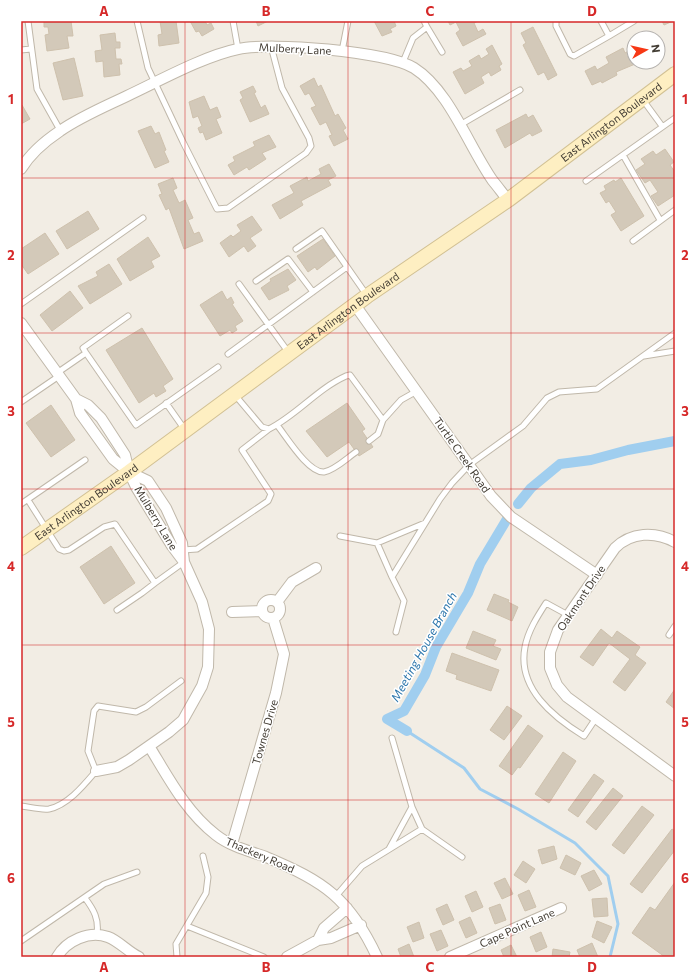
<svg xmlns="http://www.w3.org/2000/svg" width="696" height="978" font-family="Commissioner,sans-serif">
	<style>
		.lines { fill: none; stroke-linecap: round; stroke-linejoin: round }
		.stream { stroke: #a0ceef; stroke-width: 3 }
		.canal { stroke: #a0ceef; stroke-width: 10 }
		.building { fill: #d3c9b9; stroke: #cec1ad }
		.service-casing { stroke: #c0b8aa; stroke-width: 7 }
		.minor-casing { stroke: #c0b8aa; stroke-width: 12 }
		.secondary-casing { stroke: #d2c194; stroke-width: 16 }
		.service { stroke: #fff; stroke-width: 5 }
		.minor { stroke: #fff; stroke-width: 10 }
		.secondary { stroke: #feefc2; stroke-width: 14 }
		.grid { fill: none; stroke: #d62828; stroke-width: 1; stroke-opacity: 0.55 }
		.labels { text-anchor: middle; stroke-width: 3; stroke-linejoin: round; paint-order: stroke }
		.street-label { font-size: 11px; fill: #433d34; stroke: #fff }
		.water-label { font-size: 12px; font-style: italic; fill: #2f78ad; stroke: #fff }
		.neatline { fill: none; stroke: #d62828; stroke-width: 1.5 }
		.grid-label { font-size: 13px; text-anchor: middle; font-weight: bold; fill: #d62828 }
	</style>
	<rect width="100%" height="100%" fill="#f2ede4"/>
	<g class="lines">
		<path class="stream" d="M407,731L464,768L480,789L518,809L575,843L608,876L618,924L610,957"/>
		<path class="canal" d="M518,504L531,488L560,464L591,460L628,450L675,441
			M407,731L387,719L404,711L425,675L436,647L468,593L480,564L507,519"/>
	</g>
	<path class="building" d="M44,21H71L73,36H67L69,48L47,51L45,35L49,34L48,27H44Z
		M160,21H176L179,43L159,46L158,35L162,34Z
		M190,21H205L207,25L211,23L214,29L202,36L199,31L196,32Z
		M256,21H268L258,26Z
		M374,21H394L396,26L390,29L392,32L382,36Z
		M448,21H478L474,23L478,32L483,29L486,34L463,46L456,33L460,30L456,22L450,25Z
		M662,21H673L664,25Z
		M533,27L557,75L548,80L544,72L538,75L523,45L526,43L521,33Z
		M115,33L116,42H120V48H115L116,59H121L122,64H119L120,75L104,77L103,61L96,62L95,51L102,50L100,35Z
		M492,45L502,64L499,66L501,70L491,76L489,72L481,77L484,83L465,94L453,72L461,68L463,71L472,66L469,61L479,55L481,59L489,54L486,49Z
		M623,48L625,53L634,48V62H640L616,72L617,75L602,83L601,81L592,85L585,71L595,66L597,70L609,63L606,57Z
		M74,58L83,96L63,100L53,63Z
		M314,78L318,87L321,85L335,116L338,114L346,128L343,130L348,139L334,146L329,136L332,135L326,122L320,125L311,108L316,106L309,93L305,95L300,86Z
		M253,86L256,92L254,93L261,108L265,105L269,114L250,122L240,100L243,98L240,92Z
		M204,96L210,110L217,107L221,117L216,119L222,133L206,140L203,132L200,133L198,128L202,126L198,116L193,118L189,102Z
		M22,105L30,119L21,124V106Z
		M526,114L528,118L533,115L542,131L532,136L530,133L505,148L496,130Z
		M151,126L155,134L159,132L166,150L164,151L169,162L155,168L138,131Z
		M269,135L276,147L262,153L266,159L249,170L247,167L234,175L228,165L235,161L233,157L255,146L253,142Z
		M665,149L674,162L670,165L675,172V195L658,206L651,196L658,192L650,180L645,183L636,170L645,164L641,159L653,151L656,155Z
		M329,164L336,176L328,180L331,185L301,201L303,205L280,219L272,205L294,193L290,186L307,177L308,181L321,174L319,169Z
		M173,178L177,188L173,190L179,203L185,200L193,218L188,220L194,234L199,232L203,241L184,249L169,208L166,210L159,195L162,194L158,184Z
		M621,178L644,216L621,231L611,215L616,212L609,201L606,203L600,193L606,190L604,186L614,180L615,182Z
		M88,211L99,229L67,249L56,231Z
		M252,216L262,230L250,238L256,246L248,252L244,246L229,257L220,243L231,235L233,237L241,231L237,225Z
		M45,233L59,254L28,274L21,264V249Z
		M148,237L160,256L151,261L154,267L130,281L117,259Z
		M323,239L335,256L317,270L315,267L308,272L297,256Z
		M109,264L122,284L90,304L78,286L98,276L96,272Z
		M288,269L296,280L287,286L289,290L269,300L261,288L271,281L270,279Z
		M70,291L83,308L52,331L40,315Z
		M222,291L227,300L231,297L234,303L232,304L243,321L235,326L237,330L232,333L230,330L220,336L200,305Z
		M142,328L173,379L163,386L166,391L156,397L154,393L139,403L106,350Z
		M347,403L365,429L362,431L373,447L359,456L349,442L327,457L306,431Z
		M51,405L75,440L51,457L26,423Z
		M111,546L135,583L104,604L80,567Z
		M494,594L509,600L508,602L518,607L512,621L487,610Z
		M601,629L612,638L617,631L640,647L635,655L646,663L625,691L613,682L630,659L609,643L593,666L580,657Z
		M473,631L496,640L493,646L501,649L496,660L466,648Z
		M452,653L499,670L491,691L456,679L457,675L446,671Z
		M675,689V709L666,702Z
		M507,706L522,716L504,740L490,730Z
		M528,725L543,736L520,768L518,767L512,775L499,766Z
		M563,752L576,761L549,803L535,794Z
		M594,774L604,781L578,817L568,810Z
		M613,788L623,796L596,830L586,822Z
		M642,806L654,815L624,854L612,845Z
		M672,829L675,831V850L642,893L630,884Z
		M554,846L557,859L542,864L538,850Z
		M566,855L581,863L575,875L560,868Z
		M523,861L535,869L526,883L514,875Z
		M594,870L602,884L589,891L581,876Z
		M505,878L513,894L502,899L494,883Z
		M675,882V957H665L632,933L650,907L655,910Z
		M529,890L536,907L525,911L518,895Z
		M476,891L483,907L472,912L465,896Z
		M607,898L608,916L594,917L592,899Z
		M447,904L454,920L443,925L436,909Z
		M500,904L506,920L495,924L489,908Z
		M470,917L477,933L466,938L459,922Z
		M597,921L612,927L604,943L592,937Z
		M419,922L424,938L413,942L407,927Z
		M441,930L448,946L437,951L430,934Z
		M541,932L547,947L536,952L530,937Z
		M592,943L598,957H580L577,950Z
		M409,944L414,957H401L398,949Z
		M511,945L517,957H504L501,950Z
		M553,949L570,952L569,957H552Z"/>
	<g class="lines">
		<g class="service-casing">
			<path id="service" d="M28,21L37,89L60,130
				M137,21L148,68L183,142L217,209L228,208L306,153L311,146L309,138L282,88L271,46
				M233,21L238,49
				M424,21L427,27
				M556,21V26L570,54L574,56L609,36
				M601,21L609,36L634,21
				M21,50L31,49
				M342,51L348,21
				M403,62L413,38L427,27L442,52
				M643,100L662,126
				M460,125L520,90
				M623,155L660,220
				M586,181L675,118
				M633,241L675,210
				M296,249L322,231L366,294
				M256,281L288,259L313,292
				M239,284L289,353
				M21,304L143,218
				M86,353L83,348L128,316
				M228,354L347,267
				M644,356L675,351
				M57,373L86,353L136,425L218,367
				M235,395L262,427L269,429C297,415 317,389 346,376L350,375L383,420L401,400L417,391
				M21,402L59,376
				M166,403L185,430
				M277,425C286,436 308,473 324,472C335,470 347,458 356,452
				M369,441L378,434L383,420
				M28,500L59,549L64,551L69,550L104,527L115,524L155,583L184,562
				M21,504L85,460
				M425,523L377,543L392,577L440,499L452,483L469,465L523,426L547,398L559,392L597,389L675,333
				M340,536L377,543
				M183,550L197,549L268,501L271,494L242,450L269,429
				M392,577L404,601L396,632
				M117,610L142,593L155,583
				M568,615L546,603C537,617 528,631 525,647C517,688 553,717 584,736L596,718
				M669,635L675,626
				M392,738L412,807
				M21,806C30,807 40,810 49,809C68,805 84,785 96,771L88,751L94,711L98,706L136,712L146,707L181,681
				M422,829L462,857
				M336,896L362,866L422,829L412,807L389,849
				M85,898C94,910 99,919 97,934
				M187,926L264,957
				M21,941L104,884L137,872
				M177,957L176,944L206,893L208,877L203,856"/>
		</g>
		<g class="minor-casing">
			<path id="minor" d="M21,169C30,154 45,141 60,131C80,117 104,107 127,96C159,81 204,56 238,49C271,42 386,51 414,68C449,90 469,147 493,181C498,187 503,194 508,200
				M355,305L491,496L511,517L597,575
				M21,323L76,399L80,413L113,459L129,472L148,481L166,508L182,543L184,562
				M76,399L88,405L101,418L125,455L129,472L136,487L172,546L184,562L202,602L209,629L208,667L202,686L183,720L169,732L129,760L117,767L96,771
				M675,542C655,531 631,532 615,548L558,630L550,652V668L557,685L567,697L675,776
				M262 609a9 9 0 1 1 18 0a9 9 0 1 1-18 0Z
				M277,602L292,582L316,568
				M232,612L262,611
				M149,746C168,777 186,812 216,835C230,846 249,851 266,857C324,881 350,899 377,957
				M232,844L276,693L284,654L273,618
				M318,940L324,928L347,908
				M57,957C66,941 89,930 108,937C119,941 128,952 139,957
				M287,957L318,940L331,938L361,925
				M450,957L561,908"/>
		</g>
		<g class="secondary-casing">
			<g id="secondary">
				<path id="s1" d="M21,548L129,472L367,296L508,200L675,74"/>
			</g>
		</g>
		<use href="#service" class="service"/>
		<use href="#minor" class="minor"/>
		<use href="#secondary" class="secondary"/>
	</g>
	<path class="grid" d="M185,21V957M348,21V957M511,21V957M21,178H675M21,333H675M21,489H675M21,645H675M21,800H675"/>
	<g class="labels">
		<g class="street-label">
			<text transform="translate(295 49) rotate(3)" y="4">Mulberry Lane</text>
			<text dy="4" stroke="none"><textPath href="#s1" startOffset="728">East Arlington Boulevard</textPath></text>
			<text dy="4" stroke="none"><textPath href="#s1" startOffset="404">East Arlington Boulevard</textPath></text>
			<text transform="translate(462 455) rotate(55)" y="4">Turtle Creek Road</text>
			<text dy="4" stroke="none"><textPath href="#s1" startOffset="80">East Arlington Boulevard</textPath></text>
			<text transform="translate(156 518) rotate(59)" y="4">Mulberry Lane</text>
			<text transform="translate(581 598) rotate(-56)" y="4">Oakmont Drive</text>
			<text transform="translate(265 732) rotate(-74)" y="4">Townes Drive</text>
			<text transform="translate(260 855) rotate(23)" y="4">Thackery Road</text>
			<text transform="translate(517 928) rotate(-24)" y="4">Cape Point Lane</text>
		</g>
		<g class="water-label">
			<text transform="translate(424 647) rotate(-61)" y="4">Meeting House Branch</text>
		</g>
	</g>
	<rect width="696" height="978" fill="none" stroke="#ffffff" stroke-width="44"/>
	<g transform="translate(646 50) rotate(82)"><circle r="19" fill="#ffffff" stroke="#b4b1ae"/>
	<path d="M0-3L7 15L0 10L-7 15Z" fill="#f73815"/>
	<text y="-6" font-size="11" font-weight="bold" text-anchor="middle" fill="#433d34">N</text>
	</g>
	<rect x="22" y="22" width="652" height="934" class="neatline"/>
	<g class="grid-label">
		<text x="104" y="16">A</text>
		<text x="266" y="16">B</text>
		<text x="430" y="16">C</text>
		<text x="592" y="16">D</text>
		<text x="11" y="104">1</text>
		<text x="685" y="104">1</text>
		<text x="11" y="260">2</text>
		<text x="685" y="260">2</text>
		<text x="11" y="416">3</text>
		<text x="685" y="416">3</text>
		<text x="11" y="571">4</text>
		<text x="685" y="571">4</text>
		<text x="11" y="727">5</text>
		<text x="685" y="727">5</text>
		<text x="11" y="883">6</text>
		<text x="685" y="883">6</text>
		<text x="104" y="972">A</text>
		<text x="266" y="972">B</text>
		<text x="430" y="972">C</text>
		<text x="592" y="972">D</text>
	</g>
</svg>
